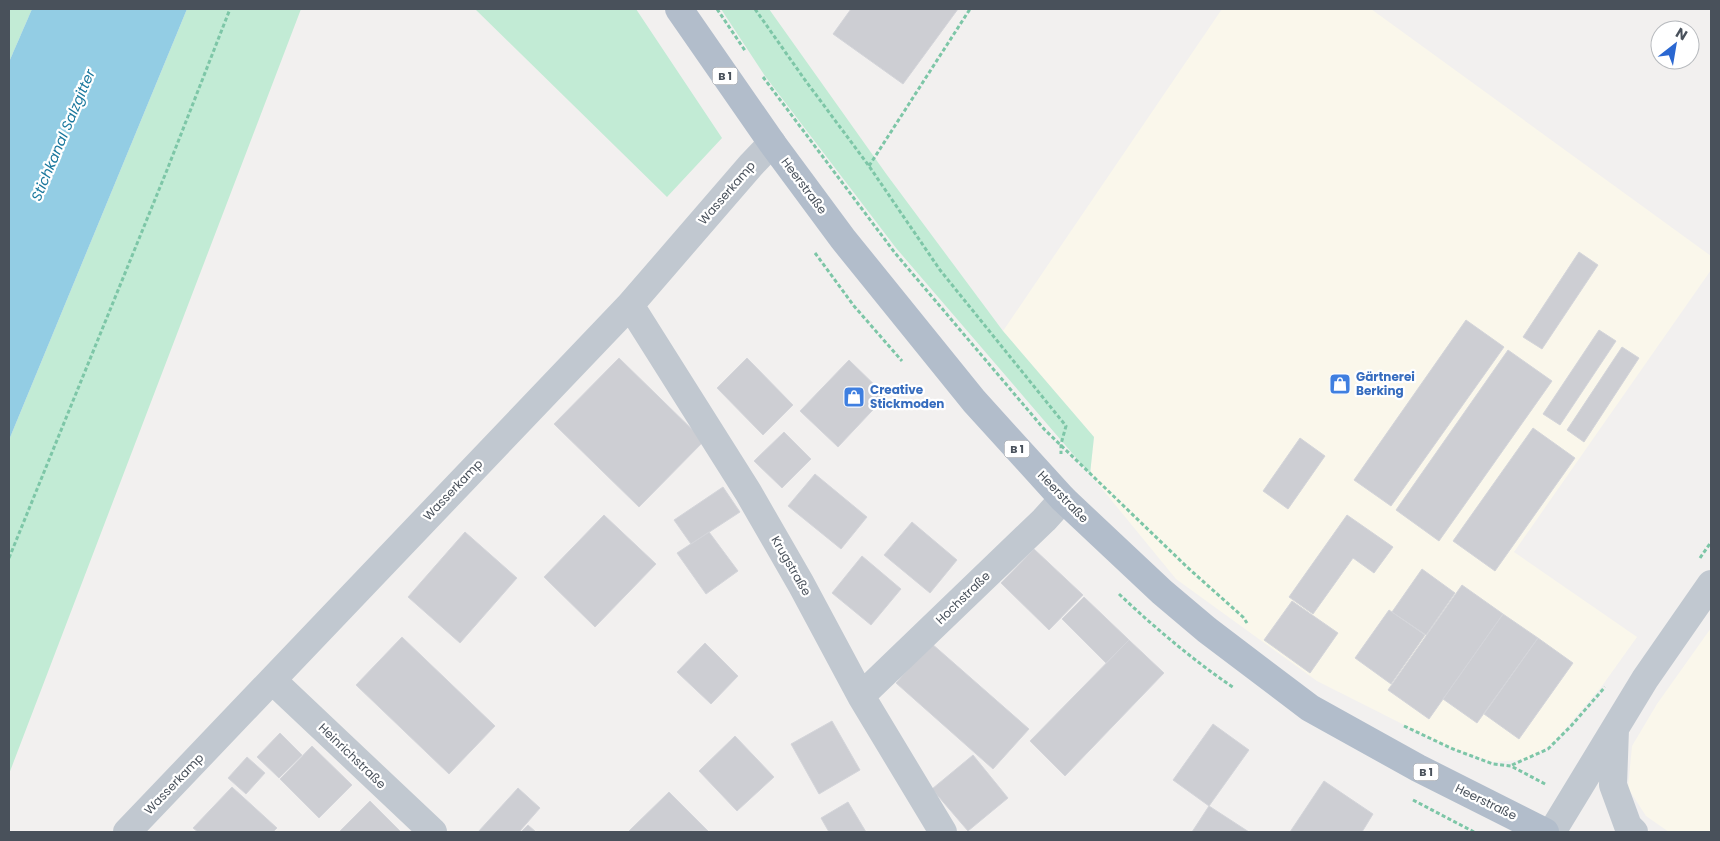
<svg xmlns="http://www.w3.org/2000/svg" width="1720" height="841" font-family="Poppins,sans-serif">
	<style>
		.commercial { fill: #faf7eb }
		.green { fill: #c2ebd5 }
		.water { fill: #93cde4 }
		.building { fill: #cdced3; stroke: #d4d5da }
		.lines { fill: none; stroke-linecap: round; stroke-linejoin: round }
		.path { stroke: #7dc6a7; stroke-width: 3; stroke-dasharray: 4 2.5; stroke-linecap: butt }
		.minor { stroke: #c1c8d0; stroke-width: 28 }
		.major { stroke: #b2bdcb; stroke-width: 28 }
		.labels { text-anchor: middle; stroke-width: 4.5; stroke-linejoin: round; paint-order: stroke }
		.shield { fill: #fff; stroke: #80858c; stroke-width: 1 }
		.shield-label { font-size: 11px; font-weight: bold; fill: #49515b }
		.street-label { font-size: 12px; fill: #49515b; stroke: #fff }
		.shop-label { font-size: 12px; font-weight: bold; fill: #366cbe; stroke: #fff; text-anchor: start }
		.water-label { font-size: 14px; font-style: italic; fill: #1a789d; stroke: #fff }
	</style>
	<rect width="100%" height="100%" fill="#f2f0ef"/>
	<path class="commercial" d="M1222,9H1371L1711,256V270L1514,552L1637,637L1602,686L1553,743L1529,759L1493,762L1448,747L1317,681L1176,579L1090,474L1094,437L1003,331Z
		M1711,628V832H1669L1646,816L1628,788L1632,746L1657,704Z"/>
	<path class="green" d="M9,9H32L9,62Z
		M187,9H301L9,774V440Z
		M475,9H636L722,138L667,197Z
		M721,9H769L887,175L1003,331L1094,437L1090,474L896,248L765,76Z"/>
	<path class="water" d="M32,9H187L9,440V62Z"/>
	<path class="building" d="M851,9H958L903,84L833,34Z
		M1579,252L1598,265L1542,349L1523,337Z
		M1466,320L1504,347L1391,506L1354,480Z
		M1599,330L1616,341L1560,425L1543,414Z
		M1622,347L1639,358L1584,442L1567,430Z
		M1508,350L1552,381L1439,541L1396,510Z
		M619,358L704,441L639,507L554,424Z
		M747,358L793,405L763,435L717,388Z
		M849,360L886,396L838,447L800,411Z
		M1533,428L1575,458L1495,571L1453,541Z
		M784,432L811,459L782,488L754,461Z
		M1300,438L1325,456L1288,509L1263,491Z
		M815,474L867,517L841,549L788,506Z
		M723,487L740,512L691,544L674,520Z
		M604,515L656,564L595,627L544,577Z
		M1347,515L1393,547L1374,573L1353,558L1313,614L1289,597Z
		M912,522L957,560L930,593L884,555Z
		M465,532L517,578L460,643L408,597Z
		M709,532L738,571L706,594L677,553Z
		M1034,549L1083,595L1049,630L1001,583Z
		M862,556L901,589L871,625L832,593Z
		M1422,569L1455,593L1426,635L1392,612Z
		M1462,585L1503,614L1429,719L1388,690Z
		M1084,597L1129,640L1106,663L1062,619Z
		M1292,601L1338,633L1310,673L1264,640Z
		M1389,610L1425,635L1391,684L1355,658Z
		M1503,614L1538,638L1477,723L1443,699Z
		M402,637L495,726L449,774L356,685Z
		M1538,638L1573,663L1519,739L1484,714Z
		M1129,640L1164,673L1065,776L1030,741Z
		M705,643L738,676L711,704L677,672Z
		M931,643L1029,729L993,769L896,683Z
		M832,721L860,770L819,794L791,744Z
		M1213,724L1249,750L1209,806L1173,780Z
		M280,733L302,755L279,778L257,757Z
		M735,736L774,777L737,811L699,771Z
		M312,746L352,785L319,818L280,779Z
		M973,755L1008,798L968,831L932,789Z
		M247,757L265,773L246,794L228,778Z
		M1324,781L1373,814L1362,832H1290Z
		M232,787L277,828L273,832H198L193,828Z
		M518,788L540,808L519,832H478Z
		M669,792L708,831L631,832L629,831Z
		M370,801L401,832H339Z
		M848,802L866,832H829L821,818Z
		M1209,806L1249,832H1192Z
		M528,825L536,832H521Z"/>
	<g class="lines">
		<path class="path" d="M717,9L746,52
			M755,9L805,80L869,166L940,270L1066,426L1061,444V454
			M763,77L895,253L1044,429L1187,567L1243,617L1247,623
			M869,166L970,9
			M815,253L854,306L902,361
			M9,558L167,170L230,9
			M1700,558L1711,542
			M1119,594C1155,628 1193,660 1234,688
			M1404,726L1453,749L1493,764L1511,766L1547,785
			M1512,765L1548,749L1571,726L1605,687
			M1413,800L1474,832"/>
		<path class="minor" d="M630,305L748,492L801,584L861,696L943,832
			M272,680L433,832
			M861,696L1044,520L1063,499
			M1615,729L1613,785L1628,826L1634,832
			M127,832L630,305L751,165L772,143
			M1552,832L1645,679L1711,584"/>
		<path class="major" d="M679,9L772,143L843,239L974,401L1063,499L1162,592L1207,630L1310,708L1418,768L1545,832"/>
	</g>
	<defs>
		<g id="shop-square" transform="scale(1.125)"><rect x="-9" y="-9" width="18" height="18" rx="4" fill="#3f7fe0" stroke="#fff"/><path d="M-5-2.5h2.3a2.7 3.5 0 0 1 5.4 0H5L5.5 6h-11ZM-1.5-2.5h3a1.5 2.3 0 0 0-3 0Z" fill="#fff"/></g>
	</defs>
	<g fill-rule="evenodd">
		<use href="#shop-square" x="1340" y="384"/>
		<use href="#shop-square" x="854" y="397"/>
	</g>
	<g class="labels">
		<g class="shield">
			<rect x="712.5" y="67.5" width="25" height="17" rx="4"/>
			<rect x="1004.5" y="440.5" width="25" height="17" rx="4"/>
			<rect x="1413.5" y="763.5" width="25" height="17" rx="4"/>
		</g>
		<g class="shield-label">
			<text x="725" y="80">B 1</text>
			<text x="1017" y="453">B 1</text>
			<text x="1426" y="776">B 1</text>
		</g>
		<g class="street-label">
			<text transform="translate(804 186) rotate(53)" y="4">Heerstraße</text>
			<text transform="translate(727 193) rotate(-49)" y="4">Wasserkamp</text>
			<text transform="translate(453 490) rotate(-46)" y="4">Wasserkamp</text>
			<text transform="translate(1063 497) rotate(46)" y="4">Heerstraße</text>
			<text transform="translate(791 566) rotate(60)" y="4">Krugstraße</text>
			<text transform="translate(963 598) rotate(-44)" y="4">Hochstraße</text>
			<text transform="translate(352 756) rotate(44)" y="4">Heinrichstraße</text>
			<text transform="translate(174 784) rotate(-46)" y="4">Wasserkamp</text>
			<text transform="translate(1486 802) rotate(26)" y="4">Heerstraße</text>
		</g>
		<g class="shop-label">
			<text x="1356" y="381">Gärtnerei<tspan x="1356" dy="14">Berking</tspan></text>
			<text x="870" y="394">Creative<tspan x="870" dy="14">Stickmoden</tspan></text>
		</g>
		<g class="water-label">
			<text transform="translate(63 135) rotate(-67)" y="5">Stichkanal Salzgitter</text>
		</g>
	</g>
	<rect width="1720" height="841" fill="none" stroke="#49515b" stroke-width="20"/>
	<g transform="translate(1675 45) rotate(31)"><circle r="24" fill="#ffffff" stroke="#b6b9bd"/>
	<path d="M0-4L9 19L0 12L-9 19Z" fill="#2a67d1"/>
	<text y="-8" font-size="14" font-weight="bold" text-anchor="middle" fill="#49515b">N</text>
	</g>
</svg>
